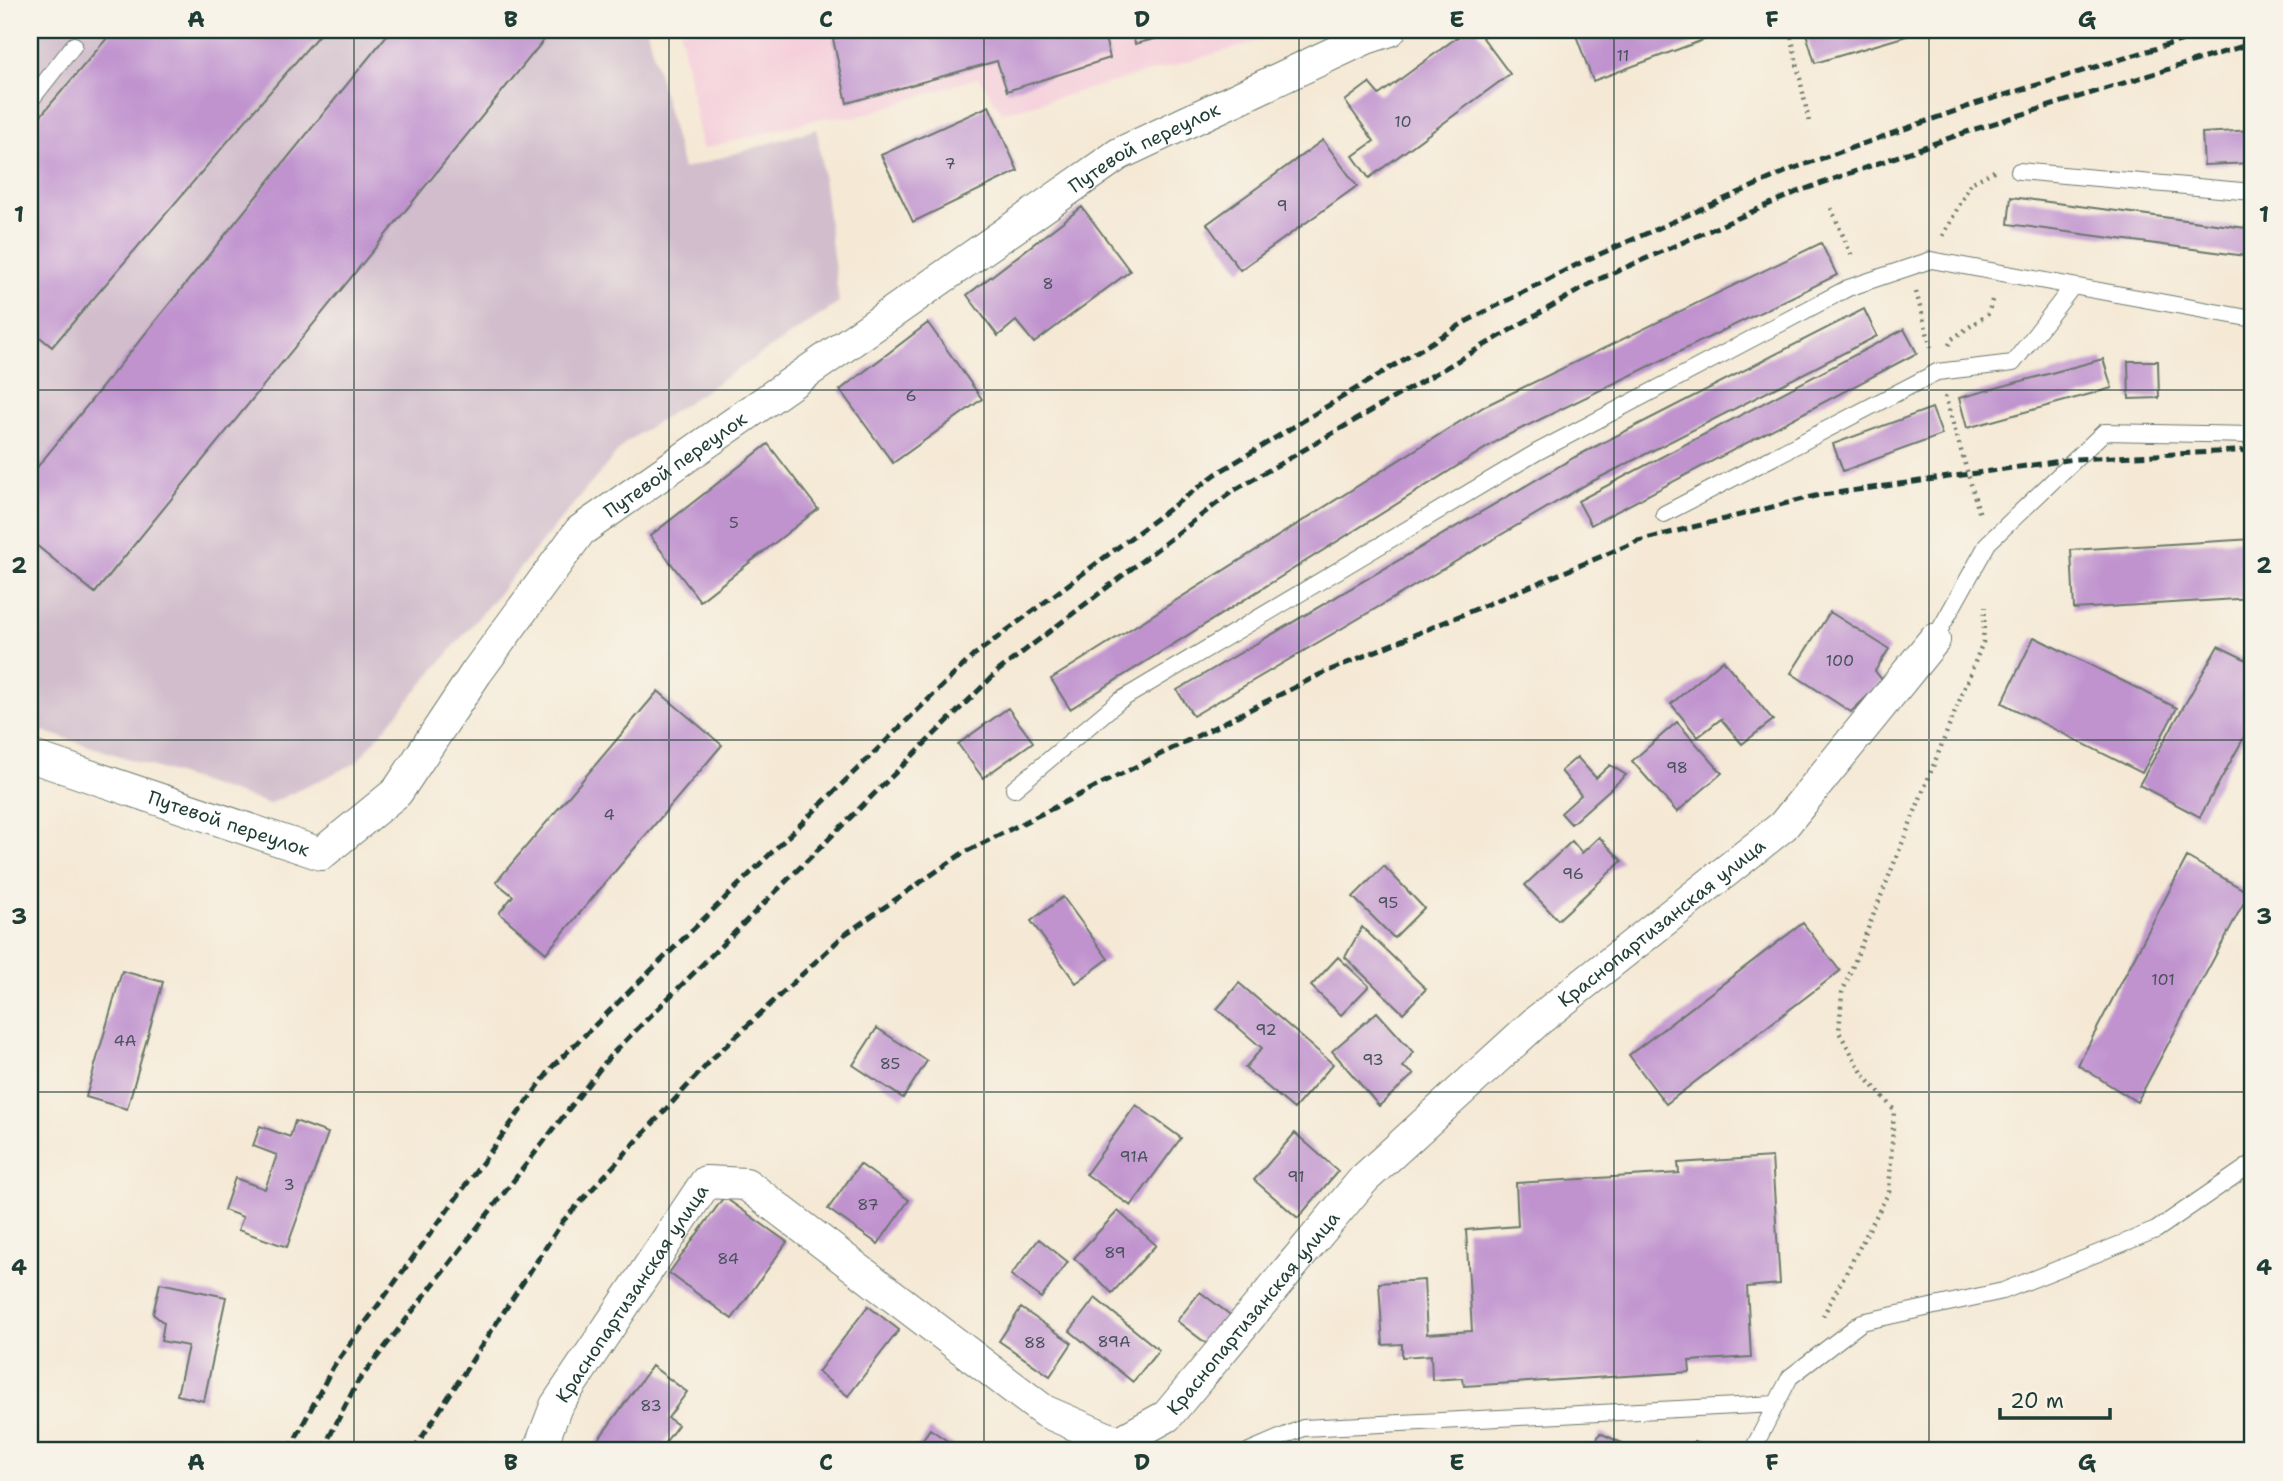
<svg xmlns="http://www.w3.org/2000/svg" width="2283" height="1481" font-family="'Shantell Sans',sans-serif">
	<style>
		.built { fill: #f5cfdb }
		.industrial { fill: #d1bdcc }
		.building { fill: #c093cf }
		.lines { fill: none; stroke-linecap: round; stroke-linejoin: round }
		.lane-casing { stroke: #6a796c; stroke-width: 18 }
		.street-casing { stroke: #6a796c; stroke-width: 34 }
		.path { stroke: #6a796c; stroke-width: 4.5; stroke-dasharray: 2 5; stroke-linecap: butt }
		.lane { stroke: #fff; stroke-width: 16 }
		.street { stroke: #fff; stroke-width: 32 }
		.rail { stroke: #1f3d34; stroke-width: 5; stroke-dasharray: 10 5; stroke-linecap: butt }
		.grid { fill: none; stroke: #1f3d34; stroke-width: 2; stroke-opacity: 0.55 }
		.labels { text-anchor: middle; stroke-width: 7; stroke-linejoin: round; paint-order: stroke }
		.number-label { font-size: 16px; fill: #47525b }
		.street-label { font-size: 19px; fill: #1f3d34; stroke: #f7f3e8 }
		.neatline { fill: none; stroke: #1f3d34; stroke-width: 2.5 }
		.grid-label { font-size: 23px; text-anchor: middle; font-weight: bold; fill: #1f3d34 }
	</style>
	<rect width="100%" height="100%" fill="#f7f3e8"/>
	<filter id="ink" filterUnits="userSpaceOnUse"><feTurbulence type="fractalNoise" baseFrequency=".0143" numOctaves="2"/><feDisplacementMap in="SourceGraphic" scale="14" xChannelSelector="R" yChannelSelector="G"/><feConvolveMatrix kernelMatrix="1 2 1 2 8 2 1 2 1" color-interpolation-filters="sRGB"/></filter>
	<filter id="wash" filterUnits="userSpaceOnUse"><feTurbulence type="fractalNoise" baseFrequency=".00686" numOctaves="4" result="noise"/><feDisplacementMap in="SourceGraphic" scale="28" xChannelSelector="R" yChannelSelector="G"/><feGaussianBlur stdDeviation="1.57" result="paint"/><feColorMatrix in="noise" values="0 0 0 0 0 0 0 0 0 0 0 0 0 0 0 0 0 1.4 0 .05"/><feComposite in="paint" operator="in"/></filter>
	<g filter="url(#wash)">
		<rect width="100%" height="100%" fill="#f5e9d5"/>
		<path class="built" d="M680,30H1300L1002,113L979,77L853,118L826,117L702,149Z"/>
		<path class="industrial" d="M30,30H647L683,169L817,129L839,303L625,443L356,763L269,804L30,727Z"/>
		<g id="blocks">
			<path class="building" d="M114,30H323L52,347L30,329V128Z
				M391,30H552L95,593L30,540V476Z
				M865,30H1103L1110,58L1007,91L997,61L847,103L833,39Z
				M1132,30H1185V31L1135,44Z
				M1467,30H1477L1510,74L1369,178L1353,156L1374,141L1345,101L1369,83L1379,95Z
				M1574,30H1730L1593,81Z
				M1805,30H1927L1815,63Z
				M989,106L1018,171L913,222L881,155Z
				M2253,130V163L2204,165L2202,133Z
				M1323,140L1357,186L1240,270L1207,224Z
				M2011,197L2253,229V257L2008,224Z
				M1082,207L1130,271L1034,343L1016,321L998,336L967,295Z
				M1821,243L1837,275L1502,438L1070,709L1051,679L1485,406Z
				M1864,309L1877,336L1589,483L1193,716L1177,690L1575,457Z
				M928,323L982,399L893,463L840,390Z
				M1904,329L1917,353L1591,525L1578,501Z
				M2103,359L2112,388L1967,428L1959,398Z
				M2128,361H2158L2159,398L2129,399Z
				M1932,408L1942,435L1843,471L1833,444Z
				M768,444L818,509L700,601L650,536Z
				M2253,539V598L2074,609L2071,550Z
				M1830,612L1889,649L1875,671L1883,681L1851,712L1791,673Z
				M2034,637L2177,708L2142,773L2002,703Z
				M2218,646L2253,663V721L2200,817L2139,785Z
				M1723,660L1773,720L1742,744L1721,719L1698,737L1671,704Z
				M658,691L722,745L546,953L499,913L513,896L496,882Z
				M1008,708L1033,742L983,778L958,744Z
				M1677,722L1722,773L1677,812L1632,761Z
				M1577,757L1596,778L1610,765L1626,775L1571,824L1561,813L1581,795L1561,771Z
				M1599,837L1622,861L1558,920L1525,885L1572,841L1582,853Z
				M2187,857L2249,893L2137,1102L2078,1065Z
				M1384,866L1424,908L1394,938L1353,897Z
				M1063,897L1108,959L1076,983L1031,921Z
				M1803,923L1840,971L1666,1104L1629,1055Z
				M1362,927L1426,989L1403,1013L1345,957Z
				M1338,957L1369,986L1341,1015L1311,986Z
				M122,971L163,982L127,1109L86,1097Z
				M1239,983L1333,1064L1294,1109L1245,1068L1262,1048L1217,1009Z
				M1377,1012L1413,1052L1403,1067L1414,1074L1379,1106L1332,1051Z
				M877,1028L927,1061L903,1098L853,1065Z
				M1136,1105L1181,1138L1131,1206L1086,1174Z
				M295,1121L328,1133L287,1247L238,1230L243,1217L224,1210L235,1178L265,1189L277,1155L253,1146L260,1126L290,1137Z
				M1295,1133L1338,1171L1298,1218L1254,1180Z
				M1772,1157L1780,1284L1747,1287L1751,1357L1689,1361L1690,1372L1464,1386L1463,1378L1432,1380L1431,1355L1402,1357V1344L1383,1345L1379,1283L1424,1280L1427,1334L1472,1331L1466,1230L1518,1226L1516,1183L1679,1173L1678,1163Z
				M860,1164L909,1200L878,1244L828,1209Z
				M724,1197L787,1242L732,1319L669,1273Z
				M1118,1211L1156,1245L1112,1293L1074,1258Z
				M1039,1239L1068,1262L1041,1298L1011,1275Z
				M160,1283L226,1297L204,1401L177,1395L188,1346L161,1341L164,1323L153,1314Z
				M1200,1292L1233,1317L1211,1347L1177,1321Z
				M1095,1298L1159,1350L1133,1382L1070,1331Z
				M868,1306L899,1330L848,1396L818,1372Z
				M1021,1308L1072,1343L1050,1376L999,1341Z
				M652,1366L687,1392L668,1418L678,1425L659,1451H652L647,1448L645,1451H596L592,1448Z
				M930,1429L962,1451H915Z
				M1600,1433L1639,1451H1591Z
				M1694,1441L1716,1451H1689Z"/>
		</g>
	</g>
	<g filter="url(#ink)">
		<use href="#blocks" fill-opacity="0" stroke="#6a796c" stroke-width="2"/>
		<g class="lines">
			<g class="lane-casing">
				<path id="lane" d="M30,101L74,45
					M2019,171L2253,192
					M1664,514L1937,372L2013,363L2073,286
					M1934,640L1988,543L2104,432L2253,435
					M1014,789L1119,701L1537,452L1848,288L1931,260L2253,319
					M1249,1451L1303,1428L1776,1404
					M1752,1451L1790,1377L1862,1322L2003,1291L2156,1230L2253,1163"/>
			</g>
			<g class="street-casing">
				<g id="street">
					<path id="s1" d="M30,756L321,854L397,792L476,673L580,531L1119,154L1366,38L1390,30"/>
					<path id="s2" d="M539,1451L556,1406L706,1182L746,1184L1044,1411L1118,1443L1167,1416L1364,1179L1537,1021L1783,826L1934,640"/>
				</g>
			</g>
			<path class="path" d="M1790,30L1809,122
				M1831,208L1853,259
				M1943,236L1971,183L1994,171
				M1916,292L1931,347
				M1949,345L1952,339L1988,314L1993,297
				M1945,396L1980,515
				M1823,1316L1889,1192L1894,1110L1863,1074L1839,1032L1842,993L1983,642L1985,607"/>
			<use href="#lane" class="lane"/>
			<use href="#street" class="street"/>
			<path class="rail" d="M289,1451L333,1367L553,1066L974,655L1216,474L1467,321L1582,262L1792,169L1975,104L2216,30
				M322,1451L357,1383L610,1056L998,671L1233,491L1595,281L1797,192L1972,130L2253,43
				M413,1451L563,1221L714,1057L844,935L963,853L1321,674L1638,541L1815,496L2075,459L2253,450"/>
		</g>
	</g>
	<path class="grid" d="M354,30V1451M669,30V1451M984,30V1451M1299,30V1451M1614,30V1451M1929,30V1451M30,390H2253M30,740H2253M30,1092H2253"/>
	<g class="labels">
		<g class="number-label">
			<text x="1623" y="61">11</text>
			<text x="1403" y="127">10</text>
			<text x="950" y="169">7</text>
			<text x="1282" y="211">9</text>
			<text x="1048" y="289">8</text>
			<text x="911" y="401">6</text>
			<text x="734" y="528">5</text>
			<text x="1840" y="666">100</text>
			<text x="1677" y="773">98</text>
			<text x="609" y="820">4</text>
			<text x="1573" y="879">96</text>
			<text x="1388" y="908">95</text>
			<text x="2163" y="985">101</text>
			<text x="1266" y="1035">92</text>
			<text x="125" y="1046">4А</text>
			<text x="1373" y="1065">93</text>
			<text x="890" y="1069">85</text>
			<text x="1134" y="1162">91А</text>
			<text x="1296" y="1182">91</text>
			<text x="289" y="1190">3</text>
			<text x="868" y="1210">87</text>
			<text x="1115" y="1258">89</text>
			<text x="728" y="1264">84</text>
			<text x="1114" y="1347">89А</text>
			<text x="1035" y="1348">88</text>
			<text x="651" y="1411">83</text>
		</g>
		<g class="street-label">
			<text dy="7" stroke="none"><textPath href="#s1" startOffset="1407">Путевой переулок</textPath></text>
			<text dy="7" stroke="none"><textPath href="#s1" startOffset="840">Путевой переулок</textPath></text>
			<text dy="7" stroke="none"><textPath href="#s1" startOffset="210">Путевой переулок</textPath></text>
			<text dy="7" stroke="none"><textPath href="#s2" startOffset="1570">Краснопартизанская улица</textPath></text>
			<text dy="7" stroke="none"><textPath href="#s2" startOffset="184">Краснопартизанская улица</textPath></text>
			<text dy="7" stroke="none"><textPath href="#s2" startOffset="1003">Краснопартизанская улица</textPath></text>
		</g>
	</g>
	<rect width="2283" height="1481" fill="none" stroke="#f7f3e8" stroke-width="77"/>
	<path d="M2000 1408v10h110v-10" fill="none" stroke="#1f3d34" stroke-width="3.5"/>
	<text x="2010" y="1408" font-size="21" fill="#1f3d34" stroke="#f7f3e8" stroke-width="5" paint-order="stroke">20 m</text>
	<rect x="38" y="38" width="2206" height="1404" class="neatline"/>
	<g class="grid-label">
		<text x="196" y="27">A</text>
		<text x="511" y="27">B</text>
		<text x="826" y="27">C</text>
		<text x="1142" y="27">D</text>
		<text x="1457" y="27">E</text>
		<text x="1772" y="27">F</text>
		<text x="2087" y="27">G</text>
		<text x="19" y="222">1</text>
		<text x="2264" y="222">1</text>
		<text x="19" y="573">2</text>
		<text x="2264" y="573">2</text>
		<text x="19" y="924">3</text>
		<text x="2264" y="924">3</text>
		<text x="19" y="1275">4</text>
		<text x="2264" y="1275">4</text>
		<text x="196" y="1470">A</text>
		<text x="511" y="1470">B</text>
		<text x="826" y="1470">C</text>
		<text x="1142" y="1470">D</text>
		<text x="1457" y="1470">E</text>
		<text x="1772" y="1470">F</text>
		<text x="2087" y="1470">G</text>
	</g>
</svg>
